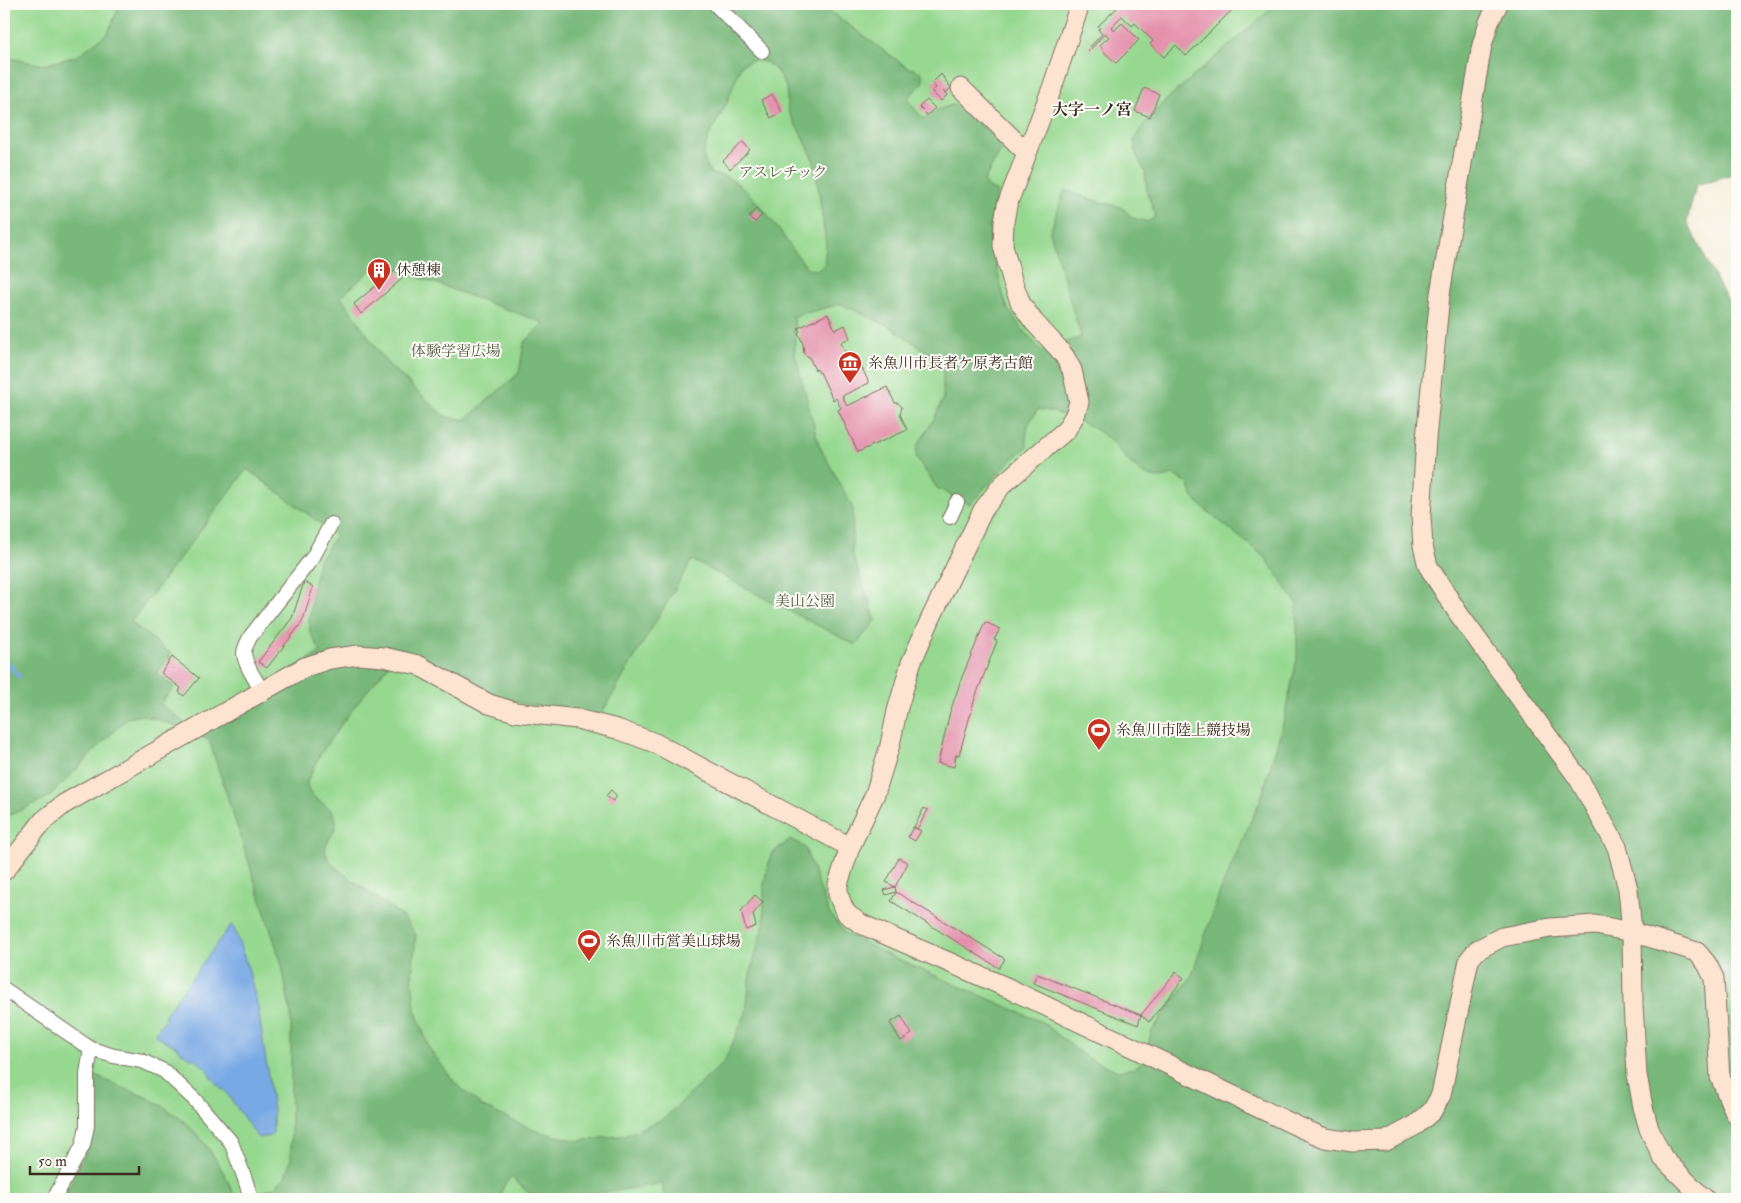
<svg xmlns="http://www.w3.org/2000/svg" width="1741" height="1203" font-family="'IM FELL Double Pica','Noto Serif JP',serif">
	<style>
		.green { fill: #96d890; stroke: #688157 }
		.forest { fill: #78b87a; stroke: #5a714c; fill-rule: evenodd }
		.water { fill: #79a9e4; stroke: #5a6a81 }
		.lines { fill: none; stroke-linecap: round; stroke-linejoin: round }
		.stream { stroke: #79a9e4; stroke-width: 4.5 }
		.building { fill: #e48fab }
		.street-casing { stroke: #7c6e5f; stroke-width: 16 }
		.secondary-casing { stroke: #7c6e5f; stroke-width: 21 }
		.street { stroke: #fff; stroke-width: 14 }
		.secondary { stroke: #fde4d1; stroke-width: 19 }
		.labels { text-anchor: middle; stroke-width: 4; stroke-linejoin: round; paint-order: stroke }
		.park-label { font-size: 15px; fill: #565e40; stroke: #fdfcf7 }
		.poi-label { font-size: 15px; fill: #3b2a1e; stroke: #fdfcf7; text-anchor: start }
		.neighbourhood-label { font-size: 16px; font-weight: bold; fill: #3b2a1e; stroke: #fdfcf7 }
	</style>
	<rect width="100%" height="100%" fill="#fdfcf7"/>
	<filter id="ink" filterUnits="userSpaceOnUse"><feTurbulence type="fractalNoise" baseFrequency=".02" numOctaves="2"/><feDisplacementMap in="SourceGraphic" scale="10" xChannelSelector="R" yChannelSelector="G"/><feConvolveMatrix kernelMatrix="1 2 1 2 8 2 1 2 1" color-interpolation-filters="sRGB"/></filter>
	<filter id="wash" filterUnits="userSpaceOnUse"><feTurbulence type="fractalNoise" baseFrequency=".0096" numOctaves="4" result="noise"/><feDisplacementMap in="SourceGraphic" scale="20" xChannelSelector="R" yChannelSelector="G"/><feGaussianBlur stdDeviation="1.12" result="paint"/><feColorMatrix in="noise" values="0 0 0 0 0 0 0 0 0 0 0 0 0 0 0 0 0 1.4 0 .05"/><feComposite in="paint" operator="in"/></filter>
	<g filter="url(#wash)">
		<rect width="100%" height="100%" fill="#f4ecd7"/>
		<path class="green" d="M4,4H1476L1455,1199H4Z"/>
		<path class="forest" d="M120,4H787L820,6L828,10L908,68L915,69L922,73L923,83L907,99L923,119L938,110L952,105L964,109L996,140L1001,151L984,180L987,187L997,192L990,221V242L1004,297L1008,309L1017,322L1041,351L1081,337L1050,232L1065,190L1093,200L1121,207L1133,218L1148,222L1156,216L1147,193L1145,172L1136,154L1134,140L1143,125L1168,98L1268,12L1273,4H1737V176L1732,174L1696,185L1687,222L1722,291L1737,313V1199H664L662,1183L623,1190L551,1199L529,1193L511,1177L504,1186L498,1199H243L275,1187L285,1177L291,1159V1016L282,965L209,740L168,723L142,715L127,718L50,796L24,809L4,817V57L44,65L77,56L108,33ZM753,60L766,62L776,70L786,87L788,111L808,147L815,165L826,244L824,266L817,270L808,269C787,244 755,189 726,177C722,175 716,175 711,174L703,156L709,136L727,103L741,65ZM377,264L396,269L544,323L524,343L519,373L465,420L444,416L387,363L341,297ZM841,304L889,326L943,363V399L934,419L917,446L916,457L937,488L970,504L1008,463L1027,447C1025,429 1028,423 1038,409C1061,413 1088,422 1106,437C1126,454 1141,488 1173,475L1188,483L1193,498L1207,511L1265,557L1297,604V658L1283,723L1262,796L1221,889L1191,977L1151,1032L1145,1060L1134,1068L1118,1071L1087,1058L1042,1022L890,956L845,933L829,913L805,848L796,842L790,840L771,854L764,883V924L750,975L746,1013L724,1062L663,1119L626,1135L578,1141L536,1131L483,1107L455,1083L429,1048L415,1009L412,977L416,935L403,917L336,868C311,843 338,841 336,820C334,803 306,801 307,782C308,779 311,775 312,772C317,758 325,747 333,736C353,707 375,681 398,655L516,702L600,716L692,560L855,645L876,621L852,553L853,508L819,445L795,354L794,316ZM247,469L336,535L318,562L313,588L309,621L310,632L321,652L191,727L160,704L174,687L157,673L171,654L131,622Z
			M94,1075C116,1086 140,1093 161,1105C200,1129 218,1158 236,1199H62C76,1174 90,1149 95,1121C98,1107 92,1090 94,1075Z"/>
		<path class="water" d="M233,925L248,968L258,1007L273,1109V1133L270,1136L258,1138L224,1089L222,1090L210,1076L209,1071L194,1058L192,1059L177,1049V1047L156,1036L155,1033L166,1018L164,1016L230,926Z"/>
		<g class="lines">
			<path class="stream" d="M4,660L19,676"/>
		</g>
		<g id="blocks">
			<path class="building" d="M1103,4H1238L1186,56L1176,45L1164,57L1150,44L1153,41L1135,23L1132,26L1122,16L1111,27L1114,31L1122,23L1139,40L1116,63L1105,53L1100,45L1109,37L1105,33L1089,51L1088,49L1102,34L1098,29L1100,28L1098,26L1117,8Z
				M941,74L951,88L946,93L943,91L947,95L941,101L932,92L936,88L932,83Z
				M1144,88L1159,94L1150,117L1135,111Z
				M772,94L782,112L771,118L761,100Z
				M927,100L935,108L927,115L919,107Z
				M743,142L750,150L730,169L723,161Z
				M756,209L762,215L755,222L749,217Z
				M396,269L403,278L361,314L354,304Z
				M828,314L835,330L845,325L850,338L841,342L848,359L856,355L869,383L842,396L847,406L887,387L895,403H898L902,407L900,414L907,430L858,452L838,410L841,408L836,398L833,400L820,372L819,373L817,369L815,370L809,357L804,354L803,344L798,332L800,331L798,328Z
				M304,582L313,587L304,617L300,625L267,668L258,662L292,618Z
				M985,622L1000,629L994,640L997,641L975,698L959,755H956L954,767L938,763L950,712L962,677Z
				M172,657L199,678L184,696L179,692L181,688L161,673Z
				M611,790L617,796L613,801L606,796Z
				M924,808L928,810L917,829L914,827Z
				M913,827L921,831L915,841L908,837Z
				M899,858L908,863L895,887L896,892L1005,959L999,968L891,901L896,892L886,895L884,890L895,887L886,882Z
				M755,895L763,902L753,914L756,926L746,930L741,911Z
				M1176,972L1184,978L1149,1022L1141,1015Z
				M1037,974L1141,1015L1138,1025L1033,983Z
				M901,1016L912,1034L901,1041L890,1023Z"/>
		</g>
	</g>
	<g filter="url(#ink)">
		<use href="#blocks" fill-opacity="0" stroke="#7c6e5f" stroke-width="1"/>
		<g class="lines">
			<g class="street-casing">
				<path id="street" d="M715,4L762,51
					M950,517L957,502
					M262,691C256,680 245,666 244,653C244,648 248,642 250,637L313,557L331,524
					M4,989L91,1049L114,1056L142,1061L164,1071L194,1099L231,1142L245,1179L251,1199
					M54,1199L83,1145L87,1126V1074L91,1049"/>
			</g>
			<g class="secondary-casing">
				<path id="secondary" d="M1080,4L1052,88L1007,205L1004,222L1003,246L1013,283L1021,304L1034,322L1058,348L1065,357L1072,370L1079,402L1075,415L1066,430L1002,485L983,510L930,620L911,663L897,711L890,745L875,794L850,847L838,884V894L843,907L847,914L861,924L1008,988L1301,1128L1325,1138L1353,1142L1386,1141L1416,1125L1432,1111L1441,1095L1469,960L1477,950L1502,937L1550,928L1595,925L1632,932L1697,952L1707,964L1714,978L1720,1077L1734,1111L1737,1116
					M1498,4L1489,22L1482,45L1440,294L1426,439L1421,516L1423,546L1428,566L1458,613L1579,779L1617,847L1628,889L1632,932L1633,1004L1637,1075L1643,1107L1649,1129L1663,1158L1697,1192L1705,1199
					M961,88L1027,153
					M4,871L43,821L64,804L305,667L330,659L358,655L384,657L418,665L489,704L515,712L577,719L617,729L655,743L850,847"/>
			</g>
			<use href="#street" class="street"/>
			<use href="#secondary" class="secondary"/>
		</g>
	</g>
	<defs>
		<g id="building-pin" transform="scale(1.25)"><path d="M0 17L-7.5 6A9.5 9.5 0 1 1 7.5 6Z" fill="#c8321e" stroke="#fdfcf7"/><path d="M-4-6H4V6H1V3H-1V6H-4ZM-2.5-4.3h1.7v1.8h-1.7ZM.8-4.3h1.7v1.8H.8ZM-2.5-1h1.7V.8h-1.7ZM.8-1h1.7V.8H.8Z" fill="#fff"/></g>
		<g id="museum-pin" transform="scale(1.25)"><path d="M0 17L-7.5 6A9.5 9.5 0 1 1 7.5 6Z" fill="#c8321e" stroke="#fdfcf7"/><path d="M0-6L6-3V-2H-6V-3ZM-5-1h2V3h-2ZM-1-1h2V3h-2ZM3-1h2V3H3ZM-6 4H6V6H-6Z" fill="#fff"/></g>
		<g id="stadium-pin" transform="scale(1.25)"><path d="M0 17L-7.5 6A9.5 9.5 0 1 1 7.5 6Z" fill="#c8321e" stroke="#fdfcf7"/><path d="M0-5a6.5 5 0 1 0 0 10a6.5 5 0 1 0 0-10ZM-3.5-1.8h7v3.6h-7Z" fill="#fff"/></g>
	</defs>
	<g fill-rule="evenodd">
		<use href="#building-pin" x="379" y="270"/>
		<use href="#museum-pin" x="850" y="363"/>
		<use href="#stadium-pin" x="1099" y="730"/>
		<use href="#stadium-pin" x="589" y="941"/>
	</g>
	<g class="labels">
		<g class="park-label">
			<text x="783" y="177">アスレチック</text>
			<text x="456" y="356">体験学習広場</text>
			<text x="805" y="606">美山公園</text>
		</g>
		<g class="poi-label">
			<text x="396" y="275">休憩棟</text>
			<text x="868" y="368">糸魚川市長者ケ原考古館</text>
			<text x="1116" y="735">糸魚川市陸上競技場</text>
			<text x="606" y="946">糸魚川市営美山球場</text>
		</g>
		<g class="neighbourhood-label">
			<text x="1092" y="115">大字一ノ宮</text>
		</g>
	</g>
	<rect width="1741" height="1203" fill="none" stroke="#fdfcf7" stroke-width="20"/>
	<path d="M30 1166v8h109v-8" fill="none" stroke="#3b2a1e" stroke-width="2.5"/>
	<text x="38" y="1166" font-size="15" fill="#3b2a1e" stroke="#fdfcf7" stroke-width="4" paint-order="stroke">50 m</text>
</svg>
